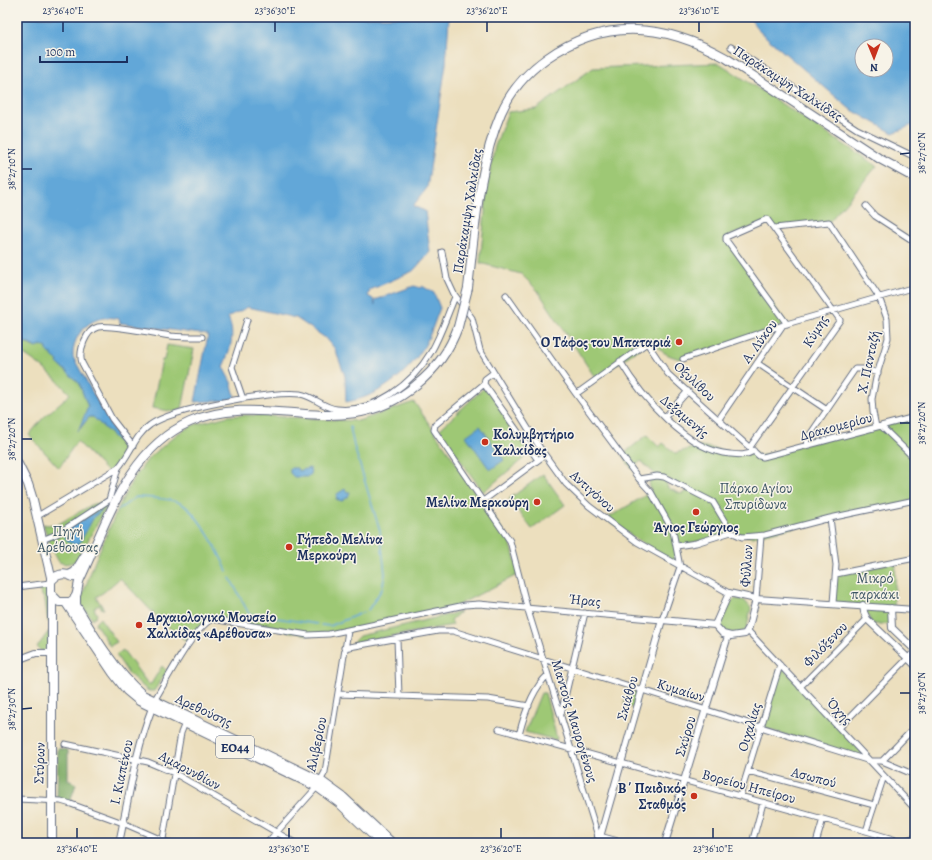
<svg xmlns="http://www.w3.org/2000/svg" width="932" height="860" font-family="Alegreya,serif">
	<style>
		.green { fill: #9ec874; stroke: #5c7c69; fill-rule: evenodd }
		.forest { fill: #7eac66; stroke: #4c6e62 }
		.water { fill: #62a7d8; stroke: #3e6b9b; fill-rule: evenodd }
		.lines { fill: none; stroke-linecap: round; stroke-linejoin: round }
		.stream { stroke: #62a7d8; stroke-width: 1.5 }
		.minor-casing { stroke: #646d80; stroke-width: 7 }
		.tertiary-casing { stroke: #646d80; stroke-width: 8 }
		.primary-casing { stroke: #646d80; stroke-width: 10 }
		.minor { stroke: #fff; stroke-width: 5 }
		.tertiary { stroke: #fff; stroke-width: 6 }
		.primary { stroke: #fff; stroke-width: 8 }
		.primary-bridge-casing { stroke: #646d80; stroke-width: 10; stroke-linecap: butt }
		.primary-bridge { stroke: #fff; stroke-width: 8 }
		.ticks { fill: none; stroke: #1b2f5e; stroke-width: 1.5 }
		.poi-dot { fill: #c8321e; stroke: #f7f3e8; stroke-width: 1.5 }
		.labels { text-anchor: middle; stroke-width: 3; stroke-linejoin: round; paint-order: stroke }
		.shield { fill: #f7f3e8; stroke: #5d6a87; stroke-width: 1 }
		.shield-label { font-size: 13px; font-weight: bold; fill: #1b2f5e }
		.street-label { font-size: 14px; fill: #1b2f5e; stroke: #f7f3e8 }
		.poi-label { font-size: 14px; font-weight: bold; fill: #1b2f5e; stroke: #f7f3e8; text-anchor: end }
		.park-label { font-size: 14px; fill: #3c5564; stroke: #f7f3e8 }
		.neatline { fill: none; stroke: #1b2f5e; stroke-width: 1.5 }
		.ticks-label { font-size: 10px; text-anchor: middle; fill: #1b2f5e }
	</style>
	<rect width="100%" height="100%" fill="#f7f3e8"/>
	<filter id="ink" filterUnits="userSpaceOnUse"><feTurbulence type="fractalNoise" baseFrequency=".025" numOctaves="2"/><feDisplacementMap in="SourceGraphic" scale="8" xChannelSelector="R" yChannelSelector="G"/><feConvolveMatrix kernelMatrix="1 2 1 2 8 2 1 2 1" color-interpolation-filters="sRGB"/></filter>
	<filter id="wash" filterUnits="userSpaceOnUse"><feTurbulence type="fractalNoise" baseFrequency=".012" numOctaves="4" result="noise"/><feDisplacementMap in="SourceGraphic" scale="16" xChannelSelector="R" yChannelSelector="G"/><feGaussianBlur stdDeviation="0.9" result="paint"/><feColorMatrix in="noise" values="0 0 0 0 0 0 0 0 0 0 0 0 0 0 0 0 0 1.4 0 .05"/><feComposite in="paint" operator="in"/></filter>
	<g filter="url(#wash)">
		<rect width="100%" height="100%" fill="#ecdfbe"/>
		<path class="green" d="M719,63L877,166L829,222L775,228L769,221L726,237L787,324L681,359C672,357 661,353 656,345L650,348L647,343L596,379L538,291L521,274L480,263L488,181L495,146L508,112L536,109L593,68Z
			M17,338L33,347L41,345C49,349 53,353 58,361L57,363L79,383L88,407L80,429L89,417H93L121,444L130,446L118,464L107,472L77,441L59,468L29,435L43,418L70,394C54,376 38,362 17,350Z
			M167,345L194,349L182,409L175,412L152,408L162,360H164Z
			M486,386L530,453L483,492L439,430Z
			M414,402L510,541L519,574L452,608L348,631L308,635L218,619L205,623L186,641L160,620L120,578L104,592L96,597L104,609H102L99,605L94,608L97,615L92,619L82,606L81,599L95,561L120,504L132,481L148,459L177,434L193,425L228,416L249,415L358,421Z
			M915,417V500L752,537L733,533L678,546L680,567L606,519L651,492L649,482L651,478L657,476L641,461L632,469L622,455L647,435L659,447L663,443L675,453L701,446L747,455L754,451L759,456ZM664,477L689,490L681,494L668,488Z
			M543,474L565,505L532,529L509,499Z
			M109,503L78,558C73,564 66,565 59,562L52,549L43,524L48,525L53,524L55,526L93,504Z
			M896,562L894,608L891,624H872L863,605L833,603L836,574Z
			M37,588H48L50,619L48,622L45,600Z
			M735,599L744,600L751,608L747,627L743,633L728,635L718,625V623L732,601Z
			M460,612L451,620L453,625L352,643L359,636Z
			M100,618L117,642L110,646L95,623Z
			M49,631V647L46,650L41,651L37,647Z
			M123,650L148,684H151L162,666L167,671L154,691H148L128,673L116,655Z
			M780,665L870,761L761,727Z
			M628,690L638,693L633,708L624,705Z
			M541,693H545L557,739L556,740L525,732Z"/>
		<path class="forest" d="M58,748L68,750V780L76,784L70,802L57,799Z"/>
		<path class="water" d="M17,17H449L446,64L427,188L413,206L425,211L430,252L413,271L370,290L368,296L373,299L375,305V300L414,286L421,288L422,286L434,293L440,308C435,320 431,334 425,345C409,373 379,397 346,402L345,376L335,349L327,339L296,318L248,307L228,317C236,335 230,350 223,367L231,382L235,396L232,400L195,402L208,335L120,323L119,319C94,312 72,332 73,357L121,444L93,417H89L78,431L88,407L79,383L57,363L58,361L52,356V353L49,354L47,351V348L41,345L37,348L17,338Z
			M749,17H915V124L893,133L850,109L759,31ZM862,46H886V70H862Z
			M480,426L504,460L490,470L466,436Z
			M290,468H297L298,471L310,468L311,475L307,477H294L290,473Z
			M345,489L347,492H350L348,497L342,501L336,499L337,494Z
			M99,510H102L94,517L79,544L76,545L68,542L62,532Z"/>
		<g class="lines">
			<path class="stream" d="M350,427L354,446L380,531L385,574L382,589L368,610
				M118,510L136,497C147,497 174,499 182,504C199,514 220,554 227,571
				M230,578L249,614L317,624
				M321,625L330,626L364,612"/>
		</g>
	</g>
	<g filter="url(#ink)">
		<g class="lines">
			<g class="minor-casing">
				<path id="minor" d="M731,47L857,129L915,157
					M866,206L875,216L915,242
					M775,228L829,222L879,297L887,319L888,338L876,378L872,399L873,412L876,427
					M442,252L447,279L454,294L472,318L480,350L540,448L566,484L589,506L637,542L729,593
					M683,359L783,325
					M620,361C641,396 687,451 730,454C739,455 746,456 754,451
					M757,363L827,410
					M493,373L485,379L484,384L435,425L434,430L510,541L527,607L598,836
					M484,384L538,460
					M576,394L647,343L668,374L759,456L763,457L915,417
					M243,399L232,367L247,320
					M665,417L688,391
					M719,419L783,325L915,287
					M881,426L915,459
					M133,446L112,419L82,363C78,351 86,330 98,327C109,324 157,334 171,336C181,337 192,337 202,337
					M806,446L807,439L855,369H865L878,373
					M750,447L840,320L767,219L726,237V240L787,324
					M639,479L657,476L664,477L713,502L731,532L742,537L765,535L830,518L915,500
					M483,501L545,455
					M36,517L118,468C130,455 135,435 150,425C172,409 273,390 300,394C314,396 323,408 337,409C375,413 412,384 431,352C441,335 447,315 455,297
					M830,518L836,565L833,603
					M42,540L57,534L109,500L118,468
					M677,546L696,543L731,532
					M836,574L915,558
					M17,587L50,583
					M756,599L761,536
					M748,631L915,809
					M397,639L399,696
					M344,648L438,631H453L870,761H882L915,775
					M800,687L867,619
					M338,694L488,699L529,706
					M154,701C167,680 192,630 212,619L308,635L329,634L465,605L479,604L662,620L680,567L673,531L651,492L639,479L576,394L506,295
					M561,714L585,613
					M839,728L915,651
					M499,729L866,831L893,839L899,843
					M519,735C524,715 533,688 548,675
					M65,744L148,762L174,773L295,843
					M882,761L915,727
					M748,771L874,805
					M740,796L780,665
					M17,799L61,801L71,804L123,823L169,843
					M866,831L884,776
					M163,839L181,733L185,723
					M267,843L317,787L325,772L348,631
					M752,843L763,803
					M816,843L823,819"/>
			</g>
			<g class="tertiary-casing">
				<path id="tertiary" d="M756,599L749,627L745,634L731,636L723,634L715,625L729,593L756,599L915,610
					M863,605L864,612L867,619L915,665
					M891,608L892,628L915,650
					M17,660L36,653H52
					M598,836L623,843
					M600,837L662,620L715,625
					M119,843C129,797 135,752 152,708
					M665,843L728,636"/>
			</g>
			<g class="primary-casing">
				<path id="primary" d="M468,288C475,230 478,167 501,113C511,90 526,73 547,58C605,17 667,24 726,58L880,159L915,178
					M17,462L28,484L33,500L51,577V594L59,602H70C80,596 76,588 80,579C107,522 128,449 190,422C266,388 344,447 416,385C435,370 450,349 458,327
					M69,575L75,572L90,547
					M50,583C55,574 64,572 73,577
					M76,597V605C94,636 115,671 143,695L321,781L343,797L392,843
					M66,603L113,673L127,691L139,701L317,787L339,803L381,843
					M52,843V597
					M903,843L915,839"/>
			</g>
			<use href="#minor" class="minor"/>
			<use href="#tertiary" class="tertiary"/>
			<use href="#primary" class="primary"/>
			<g class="primary-bridge-casing">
				<path id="primary-bridge" d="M458,327L468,288"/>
			</g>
			<use href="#primary-bridge" class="primary-bridge"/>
		</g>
	</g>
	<path class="ticks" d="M63,22V32M275,22V32M487,22V32M699,22V32M900,154L910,153M22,169H32M900,423H910M22,439H32M900,693H910M22,709L32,708M77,828V838M289,828V838M501,828V838M713,828V838"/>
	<g class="poi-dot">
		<circle cx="679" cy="342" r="4"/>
		<circle cx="485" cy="442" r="4"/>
		<circle cx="537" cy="502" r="4"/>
		<circle cx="696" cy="512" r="4"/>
		<circle cx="289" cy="547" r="4"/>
		<circle cx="139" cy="625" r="4"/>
		<circle cx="694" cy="796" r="4"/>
	</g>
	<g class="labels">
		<rect class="shield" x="216" y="736" width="38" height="22" rx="3"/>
		<g class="shield-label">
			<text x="235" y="752">ΕΟ44</text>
		</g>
		<g class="street-label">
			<text transform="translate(788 83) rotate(33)" y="5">Παράκαμψη Χαλκίδας</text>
			<text transform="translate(467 211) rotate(-81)" y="5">Παράκαμψη Χαλκίδας</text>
			<text transform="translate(815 331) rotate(-58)" y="5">Κύμης</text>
			<text transform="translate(759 341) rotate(-54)" y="5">Α. Λύκου</text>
			<text transform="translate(868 362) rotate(-78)" y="5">Χ. Πανταζή</text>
			<text transform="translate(695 381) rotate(43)" y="5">Οξυλίθου</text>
			<text transform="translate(685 416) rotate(40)" y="5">Δεξαμενής</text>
			<text transform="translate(836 426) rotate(-15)" y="5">Δρακομερίου</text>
			<text transform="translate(593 491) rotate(42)" y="5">Αντιγόνου</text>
			<text transform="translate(746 566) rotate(-86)" y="5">Φύλλων</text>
			<text transform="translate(585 600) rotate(6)" y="5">Ήρας</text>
			<text transform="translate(825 644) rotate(-46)" y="5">Φιλόξενου</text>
			<text transform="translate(681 690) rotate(17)" y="5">Κυμαίων</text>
			<text transform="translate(627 698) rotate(-74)" y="5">Σκιάθου</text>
			<text transform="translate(204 710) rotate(25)" y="5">Αρεθούσης</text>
			<text transform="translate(840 711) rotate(47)" y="5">Όχης</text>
			<text transform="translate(575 721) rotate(73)" y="5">Μαντούς Μαυρογένους</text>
			<text transform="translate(749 727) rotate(-73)" y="5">Οιχαλίας</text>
			<text transform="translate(685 736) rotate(-73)" y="5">Σκύρου</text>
			<text transform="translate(316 744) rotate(-78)" y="5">Αλιβερίου</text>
			<text transform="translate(39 763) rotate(-88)" y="5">Στύρων</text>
			<text transform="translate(190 770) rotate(28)" y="5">Αμαρυνθίων</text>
			<text transform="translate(121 772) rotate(-78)" y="5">Ι. Κιαπέκου</text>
			<text transform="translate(814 777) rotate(15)" y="5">Ασωπού</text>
			<text transform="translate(749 786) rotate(15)" y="5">Βορείου Ηπείρου</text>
		</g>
		<g class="poi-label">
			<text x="671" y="347">Ο Τάφος του Μπαταριά</text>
			<text x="493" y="439" text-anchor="start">Κολυμβητήριο<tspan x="493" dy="16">Χαλκίδας</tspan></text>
			<text x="529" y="507">Μελίνα Μερκούρη</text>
			<text x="696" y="532" text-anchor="middle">Άγιος Γεώργιος</text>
			<text x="297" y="544" text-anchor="start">Γήπεδο Μελίνα<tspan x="297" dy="16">Μερκούρη</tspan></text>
			<text x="147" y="622" text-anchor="start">Αρχαιολογικό Μουσείο<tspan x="147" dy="16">Χαλκίδας «Αρέθουσα»</tspan></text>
			<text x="686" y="793">Β΄ Παιδικός<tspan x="686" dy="16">Σταθμός</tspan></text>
		</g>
		<g class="park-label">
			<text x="756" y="493">Πάρκο Αγίου<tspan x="756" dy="16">Σπυρίδωνα</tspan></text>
			<text x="68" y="536">Πηγή<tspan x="68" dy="16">Αρέθουσας</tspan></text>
			<text x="875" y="583">Μικρό<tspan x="875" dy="16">παρκάκι</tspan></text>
		</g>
	</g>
	<rect width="932" height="860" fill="none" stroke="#f7f3e8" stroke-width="44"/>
	<g transform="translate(874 58) rotate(179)"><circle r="19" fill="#f7f3e8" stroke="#9fa5b1"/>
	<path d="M0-3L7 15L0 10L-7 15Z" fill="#c8321e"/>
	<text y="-6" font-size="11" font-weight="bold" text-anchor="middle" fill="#1b2f5e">N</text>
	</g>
	<path d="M40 56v6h87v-6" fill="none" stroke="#1b2f5e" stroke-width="2"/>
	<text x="46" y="56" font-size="12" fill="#1b2f5e" stroke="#f7f3e8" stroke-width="3" paint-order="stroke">100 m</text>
	<rect x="22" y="22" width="888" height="816" class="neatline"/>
	<g class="ticks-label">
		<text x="63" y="14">23°36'40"E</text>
		<text x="275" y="14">23°36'30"E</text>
		<text x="487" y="14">23°36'20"E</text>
		<text x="699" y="14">23°36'10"E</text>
		<text transform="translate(921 153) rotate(-90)" y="4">38°27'10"N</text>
		<text transform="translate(11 169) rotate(-90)" y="4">38°27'10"N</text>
		<text transform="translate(921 423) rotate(-90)" y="4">38°27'20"N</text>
		<text transform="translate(11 439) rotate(-90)" y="4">38°27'20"N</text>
		<text transform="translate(921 693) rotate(-90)" y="4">38°27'30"N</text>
		<text transform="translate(11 709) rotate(-90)" y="4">38°27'30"N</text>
		<text x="77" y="852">23°36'40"E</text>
		<text x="289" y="852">23°36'30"E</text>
		<text x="501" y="852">23°36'20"E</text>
		<text x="713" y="852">23°36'10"E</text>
	</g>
</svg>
